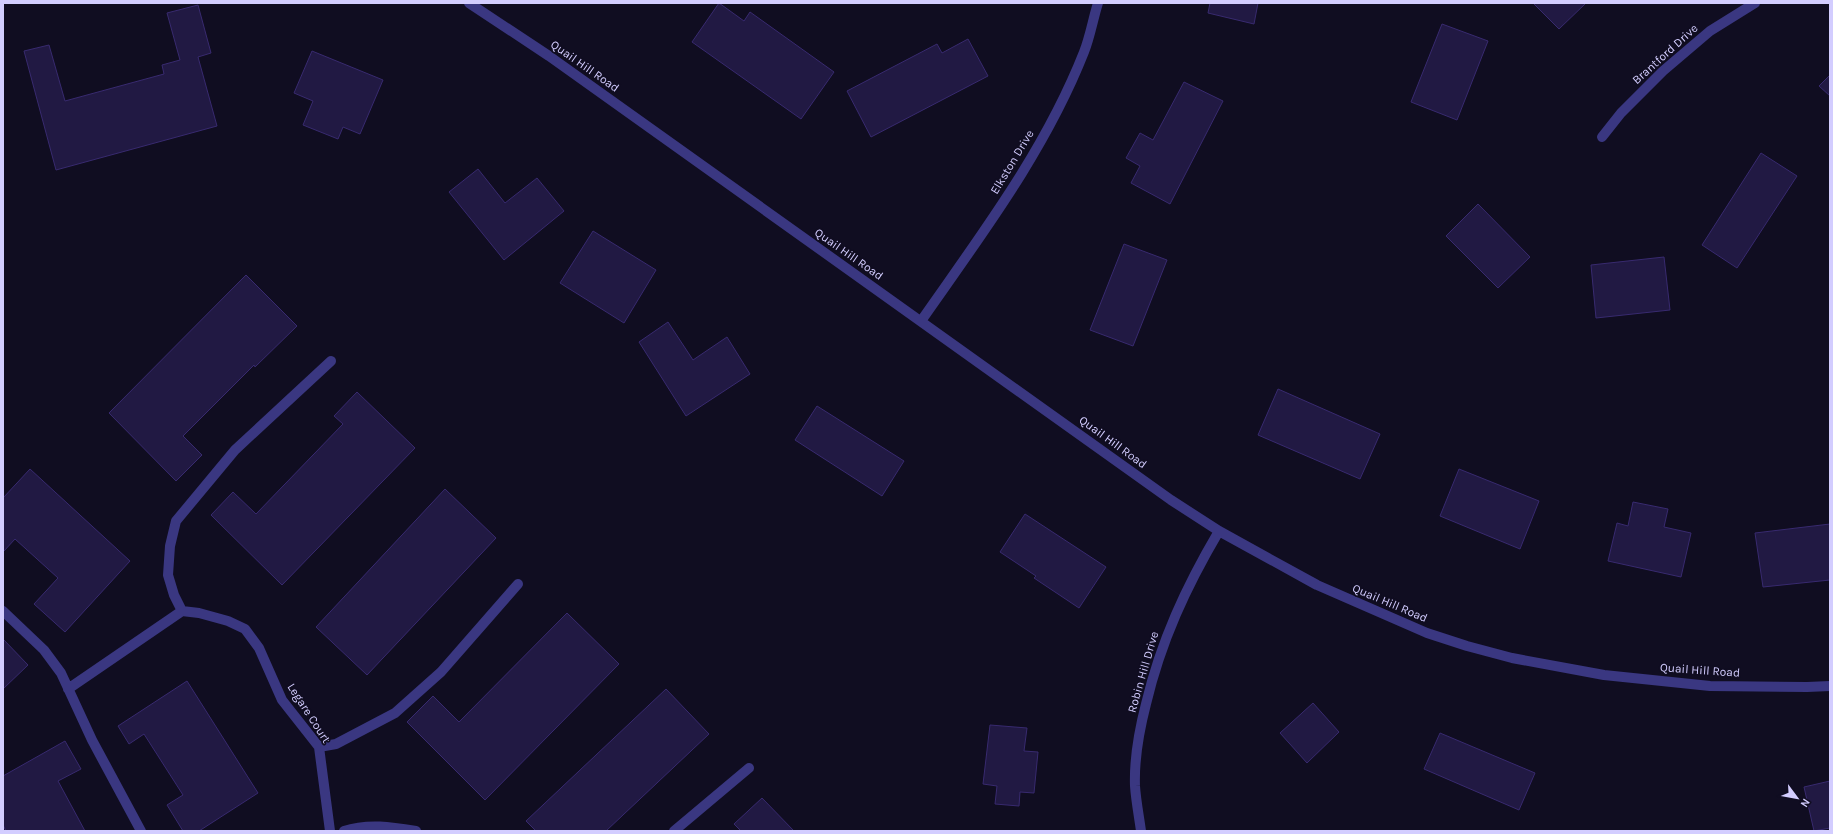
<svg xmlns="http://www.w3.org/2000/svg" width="1833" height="834" font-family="Karla,sans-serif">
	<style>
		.building { fill: #211943; stroke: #382a6f }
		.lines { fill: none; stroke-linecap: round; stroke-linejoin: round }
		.minor { stroke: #3a3781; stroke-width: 10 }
		.labels { text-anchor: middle; stroke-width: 3.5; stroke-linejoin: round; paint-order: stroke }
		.street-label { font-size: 12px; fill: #d3cdff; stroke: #100d21 }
	</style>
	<rect width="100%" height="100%" fill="#100d21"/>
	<path class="building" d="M719,3L744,21L750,12L834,72L801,119L692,42Z
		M1210,3H1258L1254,24L1208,13Z
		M1533,3H1586L1559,29Z
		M198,5L211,53L198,57L217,126L56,170L24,51L49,45L65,101L164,74L162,65L180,60L167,13Z
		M1442,24L1488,41L1457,120L1411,102Z
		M968,39L988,76L871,137L847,91L937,44L942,53Z
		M312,51L383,80L360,134L343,127L338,139L303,125L313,101L294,93Z
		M1830,75V96L1819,86Z
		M1184,82L1223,101L1170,204L1131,183L1140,166L1126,158L1140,133L1153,140Z
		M1761,153L1797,176L1737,268L1702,245Z
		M478,169L505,203L537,178L564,211L504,260L449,192Z
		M1478,204L1530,257L1498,288L1446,236Z
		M593,231L656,270L624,323L560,283Z
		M1124,244L1167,260L1133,346L1090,330Z
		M1664,257L1670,310L1596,318L1591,265Z
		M246,275L297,326L255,367L254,365L183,436L202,455L176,481L109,413Z
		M668,322L693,360L727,337L750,374L686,416L639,342Z
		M1278,389L1380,434L1360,479L1258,435Z
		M357,392L415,448L282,585L211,515L233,492L256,514L343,424L334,416Z
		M817,406L904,461L882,496L795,440Z
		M30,469L130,561L65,632L34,604L58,578L15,539L4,551L3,550V498Z
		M1459,469L1539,501L1520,549L1440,516Z
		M445,489L496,538L367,675L316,627Z
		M1633,502L1668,509L1664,527L1691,533L1681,577L1608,561L1617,523L1628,526Z
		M1025,514L1106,567L1079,608L1034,578L1036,576L1000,552Z
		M1830,524V580L1763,587L1755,533Z
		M567,613L619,664L485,800L407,722L433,696L459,722Z
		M3,639L28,665L3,689Z
		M187,681L258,793L199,831H183L167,805L183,795L144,734L129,744L118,726Z
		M666,689L709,734L606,831H536L526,821Z
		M1313,703L1339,732L1307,763L1280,733Z
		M990,725L1027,728L1024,751L1038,752L1034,793L1020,792L1019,806L995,804L997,786L983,784Z
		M1440,733L1535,773L1519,810L1424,769Z
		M65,741L81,769L58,781L85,831H6L3,825V776Z
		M1830,781V828L1814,831L1804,787Z
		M762,798L794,831H741L734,824Z"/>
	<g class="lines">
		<path class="minor" d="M469,3L549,56L1171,500L1219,531L1317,585L1427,633L1467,646L1512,658L1604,675L1710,686L1807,687L1830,686
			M1602,137L1621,113L1663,71L1710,31L1755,3
			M921,321C981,235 1045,151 1084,52C1090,37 1093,19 1098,3
			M3,611L44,650L61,673L92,740L141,831
			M182,611L174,595L168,575L170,546L176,521L235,450L331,361
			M68,689L182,611L199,613L228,621L245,629L259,648L282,700L319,747L330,831
			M319,747L336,744L395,713L441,672L518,584
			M344,831C368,823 392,827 416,831
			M674,831L749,768
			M1141,831C1139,816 1136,801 1135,786C1134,758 1139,731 1146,704C1161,641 1186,587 1219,531"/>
	</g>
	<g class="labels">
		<g class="street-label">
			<text transform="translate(1665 54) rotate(-42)" y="4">Brantford Drive</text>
			<text transform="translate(585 66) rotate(35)" y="4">Quail Hill Road</text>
			<text transform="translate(1012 162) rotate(-59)" y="4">Elkston Drive</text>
			<text transform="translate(849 254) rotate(35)" y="4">Quail Hill Road</text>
			<text transform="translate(1113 442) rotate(36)" y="4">Quail Hill Road</text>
			<text transform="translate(1390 603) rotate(23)" y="4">Quail Hill Road</text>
			<text transform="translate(1700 670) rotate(4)" y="4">Quail Hill Road</text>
			<text transform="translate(1143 672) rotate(-74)" y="4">Robin Hill Drive</text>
			<text transform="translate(309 713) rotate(57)" y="4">Legare Court</text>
		</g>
	</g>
	<rect width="1833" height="834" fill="none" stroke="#d3cdff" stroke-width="8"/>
	<g transform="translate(1797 798) rotate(122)" stroke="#100d21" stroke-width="3" paint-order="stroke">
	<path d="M0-3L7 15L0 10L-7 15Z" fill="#d3cdff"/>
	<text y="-6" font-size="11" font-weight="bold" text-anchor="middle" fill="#d3cdff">N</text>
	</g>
</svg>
